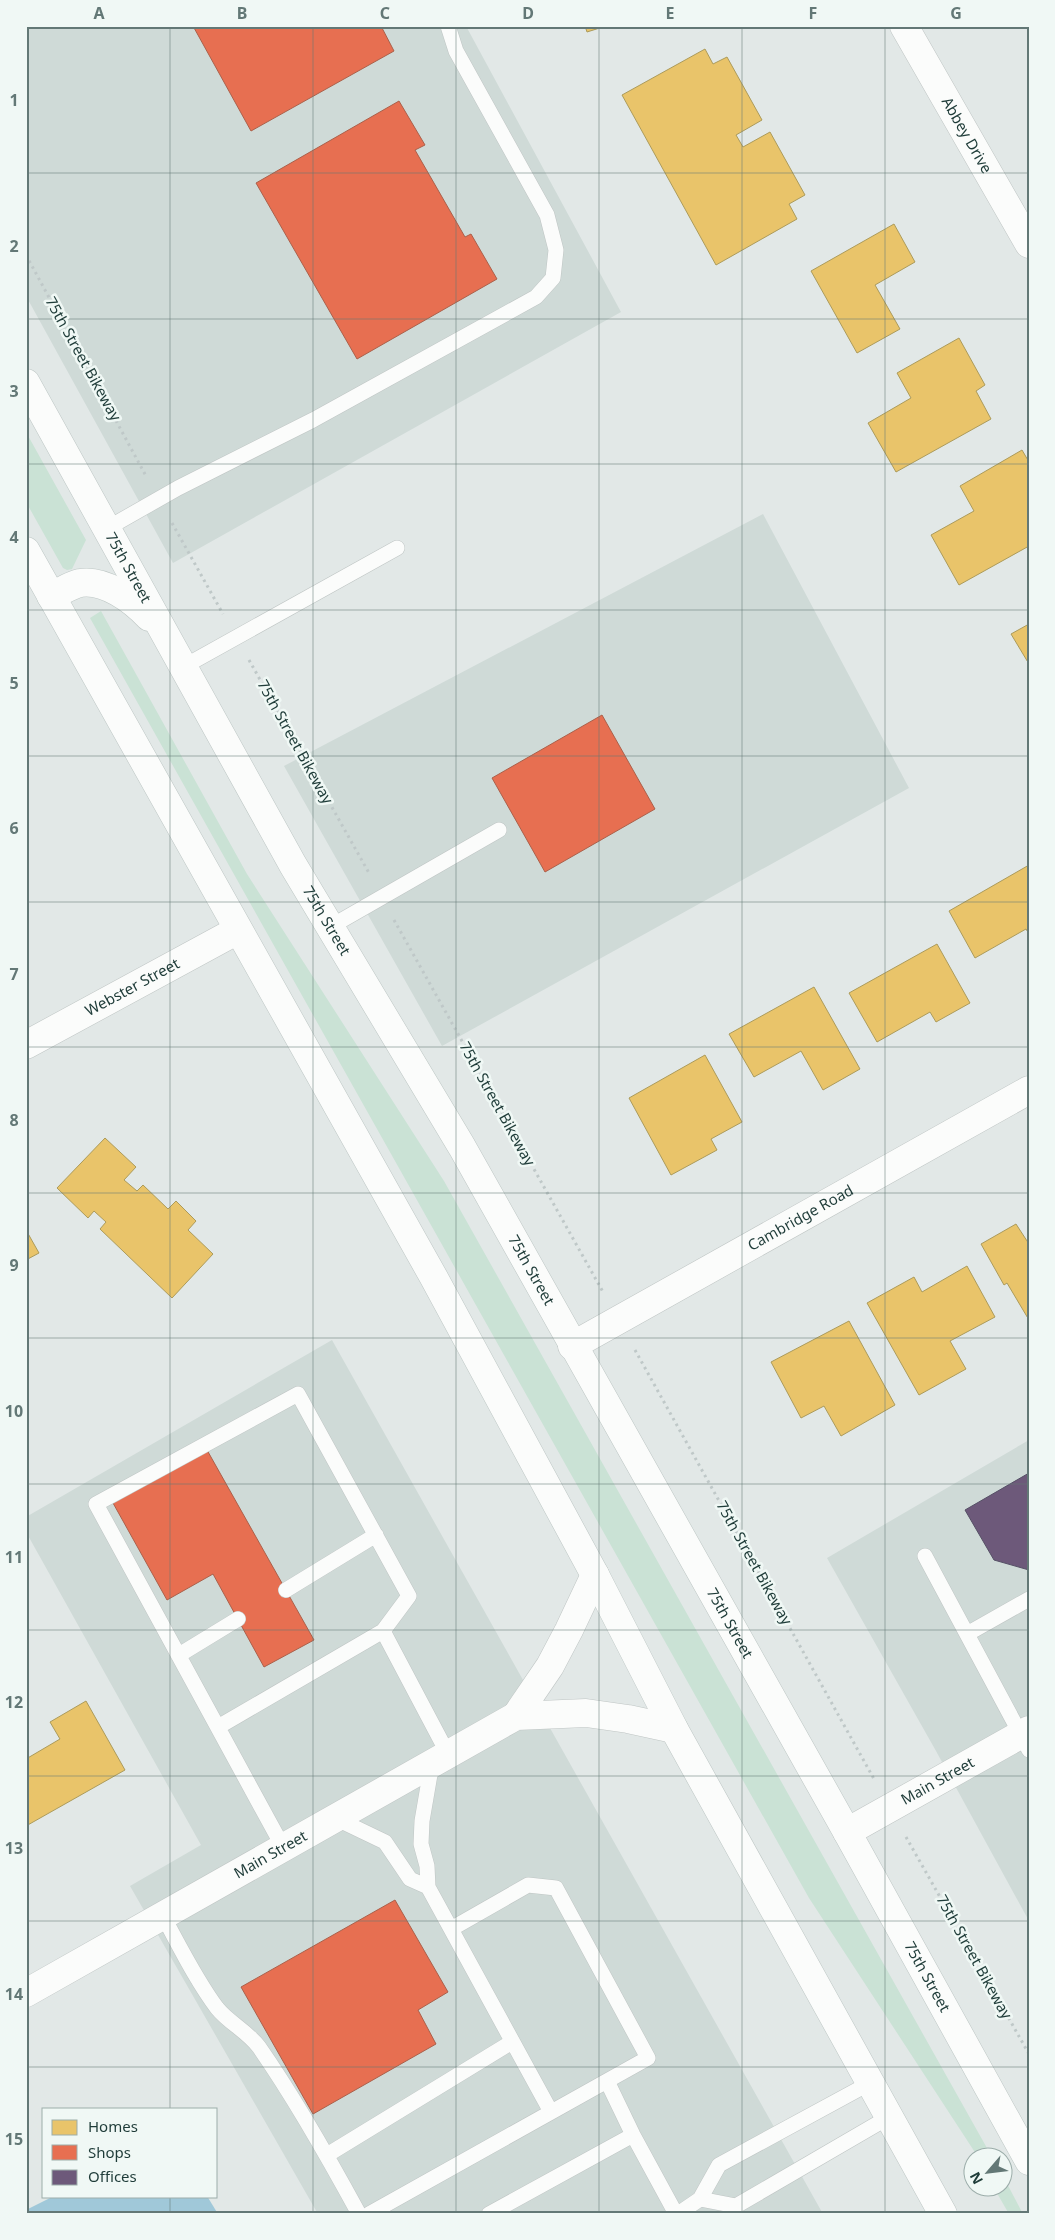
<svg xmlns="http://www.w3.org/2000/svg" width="1055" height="2240" font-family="'Noto Sans',sans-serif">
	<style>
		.built { fill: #cfdad7 }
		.green { fill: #cae2d5 }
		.water { fill: #a0c8d9 }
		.homes { fill: #e9c46a; stroke: #ac9b5b }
		.shops { fill: #e76f51; stroke: #ab604a }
		.offices { fill: #6d597a; stroke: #565066 }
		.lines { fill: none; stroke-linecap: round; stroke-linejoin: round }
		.service-casing { stroke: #bfc5c4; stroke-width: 16 }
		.minor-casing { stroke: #bfc5c4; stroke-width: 29 }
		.secondary-casing { stroke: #bdc6c4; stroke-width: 29 }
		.path { stroke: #bfc8c8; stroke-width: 3; stroke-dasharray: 2.5 4; stroke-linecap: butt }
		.service { stroke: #fbfcfb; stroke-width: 15 }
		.minor { stroke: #fbfcfb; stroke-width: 28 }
		.secondary { stroke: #fbfcfb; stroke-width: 28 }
		.grid { fill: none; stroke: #637876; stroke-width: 1; stroke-opacity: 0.55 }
		.labels { text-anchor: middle; stroke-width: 5; stroke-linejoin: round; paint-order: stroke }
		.street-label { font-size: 15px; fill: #1f3c39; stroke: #f0f8f5 }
		.neatline { fill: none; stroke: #637876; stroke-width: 2 }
		.grid-label { font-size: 16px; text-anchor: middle; font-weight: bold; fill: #637876 }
	</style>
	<rect width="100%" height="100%" fill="#e2e8e7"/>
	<path class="built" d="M26,26H466L621,312L173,563L26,296Z
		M763,514L909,788L442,1046L284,766Z
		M332,1340L823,2214H318L130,1886L201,1845L26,1532V1517Z
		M1029,1440V1921L936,1751L827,1558Z"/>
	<path class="green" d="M26,432L86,540L72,569L67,570L63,568L26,502Z
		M101,611L247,874L444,1181L992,2157H978L809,1898L90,618Z
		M1003,2176L1023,2214H1009L994,2188H1002Z"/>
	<path class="water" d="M54,2196H207L218,2214H26V2210Z"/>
	<path class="homes" d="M585,26H606L587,32Z
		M705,49L713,64L727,57L762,120L736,135L743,147L770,132L805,195L789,204L797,219L716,265L622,95Z
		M894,224L915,262L875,285L900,329L857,353L811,271Z
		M959,338L985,385L976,391L991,419L896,472L868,423L911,398L897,373Z
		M1022,450L1029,462V546L959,585L931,535L974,511L960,486Z
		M1029,624V664L1011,634Z
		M1029,865V934L1026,929L975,958L949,911Z
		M937,944L970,1003L936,1022L930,1012L877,1042L849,993Z
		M814,987L860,1069L823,1090L801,1051L754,1077L729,1034Z
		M705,1055L742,1122L711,1139L717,1150L671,1175L629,1098Z
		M105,1138L136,1167L124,1180L137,1191L143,1185L168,1209L176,1201L196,1221L188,1230L213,1254L172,1298L100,1229L106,1222L94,1211L88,1218L57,1188Z
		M1016,1224L1029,1244V1320L1007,1283L1004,1285L981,1244Z
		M26,1230L39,1253L26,1260Z
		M967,1266L995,1317L950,1341L966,1369L919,1395L867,1303L914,1277L922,1292Z
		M849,1321L895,1405L841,1436L824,1406L801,1418L771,1362Z
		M86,1701L125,1770L26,1826V1759L60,1739L50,1722Z"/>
	<path class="shops" d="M193,26H381L394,51L251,131Z
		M399,101L425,145L415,150L465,237L471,234L497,279L357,359L256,183Z
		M602,715L655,809L545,872L492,778Z
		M207,1450L314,1640L264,1667L213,1574L167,1600L113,1503Z
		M395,1900L448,1992L418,2010L436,2044L313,2114L241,1987Z"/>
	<path class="offices" d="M1029,1473V1570L994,1560L965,1510Z"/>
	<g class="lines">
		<g class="service-casing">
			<path id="service" d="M106,529L178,488L313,420L536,297L553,278L556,250L547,215L456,51L448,26
				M183,667L397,548
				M330,927L499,830
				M925,1556L1029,1750
				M286,1590L376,1535
				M967,1634L1029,1599
				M179,1655L238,1619
				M218,1727L383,1631
				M432,1763L422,1821L421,1844L427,1866L428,1887L551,2112
				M335,1818L385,1842L410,1879L428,1887
				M283,1847L96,1504L298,1394L409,1596L383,1631L448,1754
				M163,1916C180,1947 196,1980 217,2008C229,2023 247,2031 259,2047C296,2100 328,2157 359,2214
				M607,2081L633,2135L676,2214
				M327,2155L512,2042
				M700,2199L736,2206L889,2117
				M369,2214L648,2058L556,1888L528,1885L451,1929
				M489,2214L633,2135
				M678,2214L700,2199L719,2165L870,2083"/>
		</g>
		<g class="minor-casing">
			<g id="minor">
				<path id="s1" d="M904,26L1029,244"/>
				<path id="s2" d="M26,1045L238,930"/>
				<path id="s3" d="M572,1346L1029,1090"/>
				<path d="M516,1716L550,1666L569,1630L595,1575"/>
				<path id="s4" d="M847,1832L1029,1730"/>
				<path id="s5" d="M26,1993L516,1716L586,1713L628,1719L674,1729"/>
			</g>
		</g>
		<g class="secondary-casing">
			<g id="secondary">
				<path id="s6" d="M26,383L293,865L462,1147L847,1832L1029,2161"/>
				<path d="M26,551L433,1276L595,1575L674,1729L943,2214"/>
				<path d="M51,596C60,592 71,585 80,583C105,579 133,600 149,617"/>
			</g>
		</g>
		<path class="path" d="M26,255L146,476
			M172,523L223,614
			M249,660L369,873
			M394,920L603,1292
			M635,1350L874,1779
			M906,1837L1029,2054"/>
		<use href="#service" class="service"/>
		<use href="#minor" class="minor"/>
		<use href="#secondary" class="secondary"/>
	</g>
	<path class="grid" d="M170,26V2109M313,26V2214M456,26V2214M599,26V2214M742,26V2214M885,26V2214M26,173H1029M26,319H1029M26,464H1029M26,610H1029M26,756H1029M26,902H1029M26,1047H1029M26,1193H1029M26,1338H1029M26,1484H1029M26,1630H1029M26,1776H1029M26,1921H1029M26,2067H1029M170,2196V2214"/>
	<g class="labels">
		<g class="street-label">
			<text dy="5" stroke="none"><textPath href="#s1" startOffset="126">Abbey Drive</textPath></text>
			<text transform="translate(83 359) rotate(61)" y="5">75th Street Bikeway</text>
			<text dy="5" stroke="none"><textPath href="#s6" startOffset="211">75th Street</textPath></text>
			<text transform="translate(295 742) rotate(61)" y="5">75th Street Bikeway</text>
			<text dy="5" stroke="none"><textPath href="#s6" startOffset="616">75th Street</textPath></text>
			<text dy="5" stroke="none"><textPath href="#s2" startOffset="121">Webster Street</textPath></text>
			<text transform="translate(497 1104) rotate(61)" y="5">75th Street Bikeway</text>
			<text dy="5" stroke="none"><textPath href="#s3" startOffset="262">Cambridge Road</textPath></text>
			<text dy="5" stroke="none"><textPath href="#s6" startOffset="1021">75th Street</textPath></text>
			<text transform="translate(754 1563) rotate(61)" y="5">75th Street Bikeway</text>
			<text dy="5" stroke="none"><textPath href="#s6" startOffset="1426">75th Street</textPath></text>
			<text dy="5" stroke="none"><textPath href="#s4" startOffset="104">Main Street</textPath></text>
			<text dy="5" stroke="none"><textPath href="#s5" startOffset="281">Main Street</textPath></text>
			<text transform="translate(974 1957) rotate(61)" y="5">75th Street Bikeway</text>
			<text dy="5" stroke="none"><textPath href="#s6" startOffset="1831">75th Street</textPath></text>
		</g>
	</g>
	<rect width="1055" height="2240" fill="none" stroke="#f0f8f5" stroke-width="55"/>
	<rect x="42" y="2108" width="175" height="90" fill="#f0f8f5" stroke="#9cadaa"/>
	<rect x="52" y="2120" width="25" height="15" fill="#e9c46a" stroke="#9cadaa"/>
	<text x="88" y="2132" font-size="15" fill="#1f3c39">Homes</text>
	<rect x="52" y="2145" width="25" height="15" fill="#e76f51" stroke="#9cadaa"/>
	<text x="88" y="2158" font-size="15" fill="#1f3c39">Shops</text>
	<rect x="52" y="2170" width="25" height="15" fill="#6d597a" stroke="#9cadaa"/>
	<text x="88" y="2182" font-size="15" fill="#1f3c39">Offices</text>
	<g transform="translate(988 2172) rotate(242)"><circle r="24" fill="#f0f8f5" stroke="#9cadaa"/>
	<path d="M0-4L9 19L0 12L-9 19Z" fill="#637876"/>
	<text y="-8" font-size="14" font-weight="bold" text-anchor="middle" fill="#1f3c39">N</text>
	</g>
	<rect x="28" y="28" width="1000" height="2184" class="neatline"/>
	<g class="grid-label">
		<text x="99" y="19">A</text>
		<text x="242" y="19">B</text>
		<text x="385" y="19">C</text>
		<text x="528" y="19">D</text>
		<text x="670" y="19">E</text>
		<text x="813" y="19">F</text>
		<text x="956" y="19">G</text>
		<text x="14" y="106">1</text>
		<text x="14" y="252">2</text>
		<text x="14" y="397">3</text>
		<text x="14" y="543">4</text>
		<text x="14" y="689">5</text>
		<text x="14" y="834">6</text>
		<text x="14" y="980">7</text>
		<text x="14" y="1126">8</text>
		<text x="14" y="1271">9</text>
		<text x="14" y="1417">10</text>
		<text x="14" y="1563">11</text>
		<text x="14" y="1708">12</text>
		<text x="14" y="1854">13</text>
		<text x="14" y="2000">14</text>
		<text x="14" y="2145">15</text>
	</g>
</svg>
